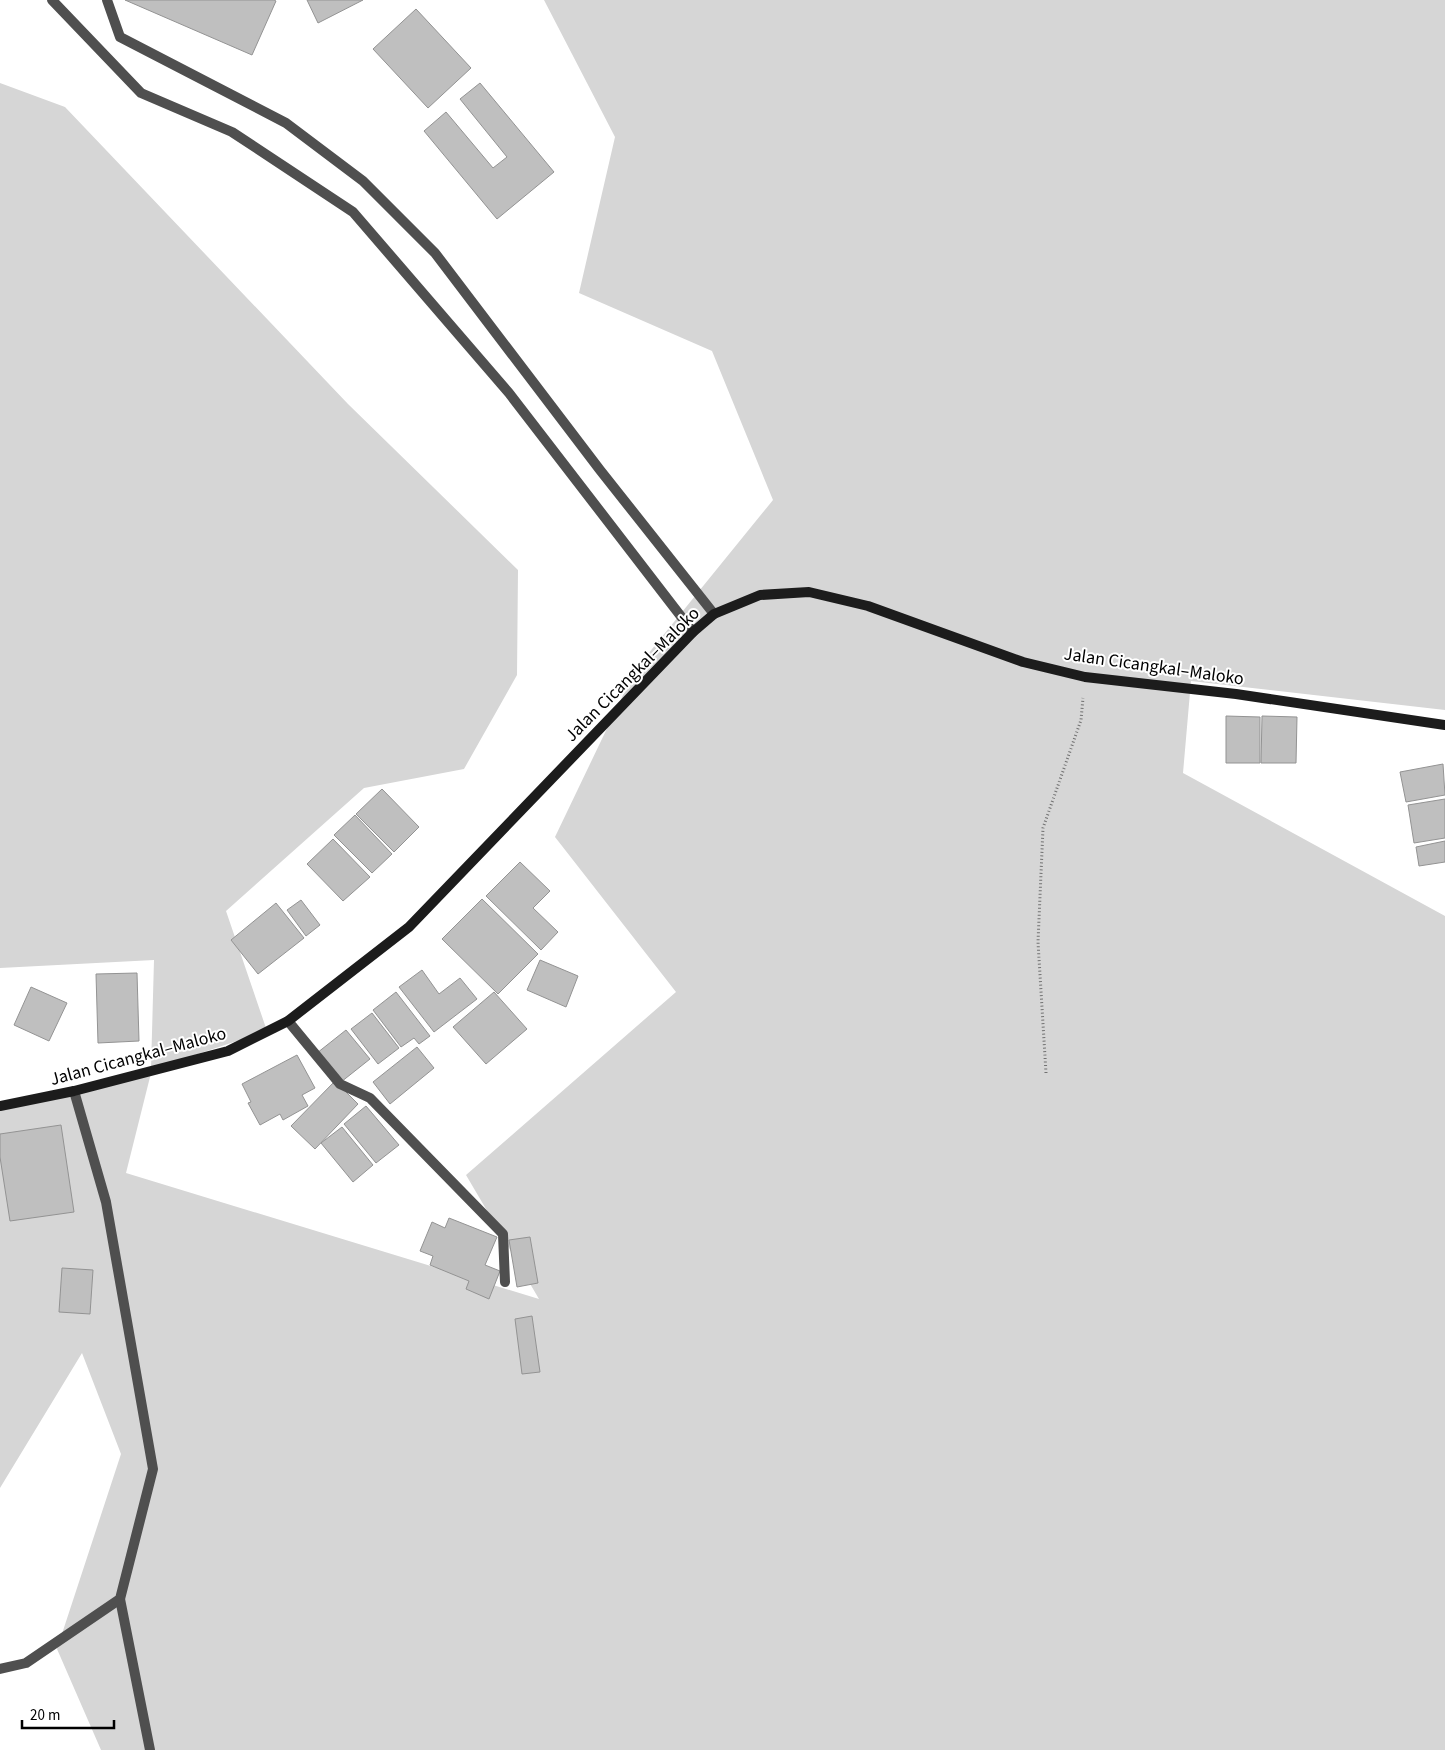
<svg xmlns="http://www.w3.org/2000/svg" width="1445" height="1750" font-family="'Source Sans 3',sans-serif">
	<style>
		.green { fill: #d6d6d6 }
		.building { fill: #bfbfbf; stroke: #939393 }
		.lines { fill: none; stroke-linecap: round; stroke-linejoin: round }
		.path { stroke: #717171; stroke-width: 3; stroke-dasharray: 1 2.5; stroke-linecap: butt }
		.lane { stroke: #4f4f4f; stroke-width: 10 }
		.street { stroke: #4f4f4f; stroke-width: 10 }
		.secondary { stroke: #1c1c1c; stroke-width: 10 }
		.labels { text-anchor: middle; stroke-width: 4; stroke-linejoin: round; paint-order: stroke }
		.street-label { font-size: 18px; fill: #000; stroke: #fff }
	</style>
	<rect width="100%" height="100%" fill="#fff"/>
	<path class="green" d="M544,0H1445V710L1191,681L1183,773L1445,916V1750H101L57,1649L121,1454L82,1353L0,1488V1105L151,1069L154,960L0,968V83L65,107L348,404L518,570L517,675L464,769L364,788L226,911L267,1031L152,1069L126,1173L539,1299L466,1175L676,992L555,837L635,670L773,500L712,351L579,293L615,137Z"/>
	<path class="building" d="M125,0H274L276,1L252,55Z
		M307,0H363L318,23Z
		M416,9L471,68L428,108L373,49Z
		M480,83L554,172L497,219L424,131L446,112L493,168L507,157L460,99Z
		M1226,716L1260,717V763H1226Z
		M1262,716L1297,717L1296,763H1261Z
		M1443,764L1445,795L1406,802L1400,772Z
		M382,789L419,827L394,852L356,814Z
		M1445,799V838L1414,843L1408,805Z
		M355,815L392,854L372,873L334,835Z
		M333,839L370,877L343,901L307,864Z
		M1445,841V862L1419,866L1416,847Z
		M520,862L550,891L533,908L558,932L541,950L486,896Z
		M482,899L538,954L498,994L442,939Z
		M301,900L320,925L306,936L287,910Z
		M276,903L304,938L258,974L231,940Z
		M540,960L578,976L566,1007L527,990Z
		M422,970L439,994L460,978L477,999L434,1032L399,987Z
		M137,973L139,1041L98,1043L96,974Z
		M31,987L67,1003L49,1041L14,1025Z
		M396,992L430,1036L419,1044L414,1038L401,1047L373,1010Z
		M494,992L527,1029L486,1064L453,1027Z
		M372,1013L399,1048L378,1064L351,1029Z
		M346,1030L370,1059L341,1082L317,1053Z
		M417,1047L434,1068L390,1104L373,1082Z
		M297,1055L315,1088L302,1095L308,1106L283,1120L280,1114L260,1125L248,1103L251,1102L242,1084Z
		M335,1081L358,1104L315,1149L291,1126Z
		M366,1106L399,1145L376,1163L344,1124Z
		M61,1125L74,1212L10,1221L0,1157V1134Z
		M342,1127L373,1165L353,1182L321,1143Z
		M449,1218L497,1237L485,1265L500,1271L489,1299L466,1289L469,1281L430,1265L433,1256L420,1251L432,1222L445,1228Z
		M530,1237L538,1283L517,1287L509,1240Z
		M62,1268L93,1270L90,1314L59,1312Z
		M532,1316L540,1372L522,1374L515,1319Z"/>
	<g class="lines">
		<path class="path" d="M1046,1073L1038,942L1043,828L1081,720L1083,698"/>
		<path class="lane" d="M52,0L141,93L232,132L353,212L509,393L693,632
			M107,0L120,37L286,123L363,181L435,253L600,470L714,614
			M120,1599L150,1750"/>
		<path class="street" d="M288,1021L340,1084L370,1098L503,1234L505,1282
			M0,1669L26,1663L120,1599L153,1469L106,1202L74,1091"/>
		<path class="secondary" d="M0,1106L74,1091L228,1051L288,1021L409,927L693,632L714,614L760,595L809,592L868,606L1023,662L1085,677L1236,694L1445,725"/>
	</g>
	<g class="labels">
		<g class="street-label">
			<text transform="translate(1154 666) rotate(8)" y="6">Jalan Cicangkal–Maloko</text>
			<text transform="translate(632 674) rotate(-45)" y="6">Jalan Cicangkal–Maloko</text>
			<text transform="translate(138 1056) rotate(-15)" y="6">Jalan Cicangkal–Maloko</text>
		</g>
	</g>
	<path d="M22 1720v8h92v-8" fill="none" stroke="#000000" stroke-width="2.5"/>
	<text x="30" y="1720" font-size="15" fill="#000000" stroke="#ffffff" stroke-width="4" paint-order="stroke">20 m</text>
</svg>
